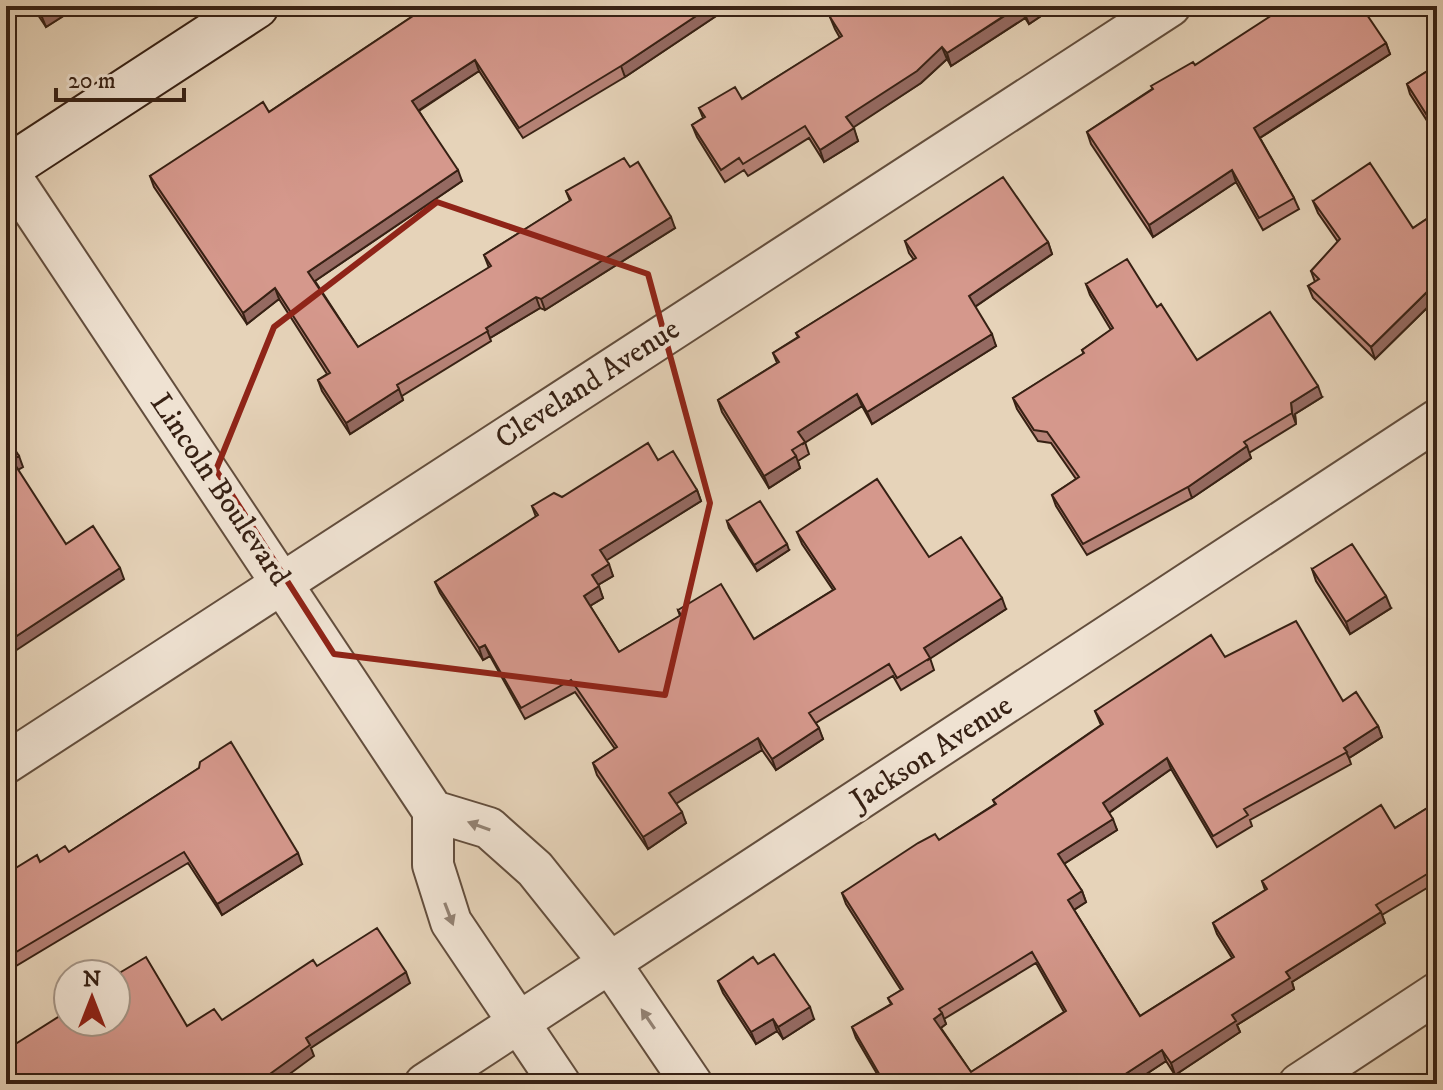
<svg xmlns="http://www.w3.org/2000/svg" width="1443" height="1090" font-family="'IM FELL DW Pica',serif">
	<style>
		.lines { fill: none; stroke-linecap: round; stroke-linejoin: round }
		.minor-casing { stroke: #634e3d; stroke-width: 44 }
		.secondary-casing { stroke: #372114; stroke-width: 48 }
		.minor { stroke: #efe2d2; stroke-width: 40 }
		.secondary { stroke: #efe2d2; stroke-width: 44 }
		.wall { fill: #b78378; stroke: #372114; stroke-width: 2; fill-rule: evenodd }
		.shaded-wall { fill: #956a62; stroke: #372114; stroke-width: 2 }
		.building { fill: #d5988c; stroke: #372114; stroke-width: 2; fill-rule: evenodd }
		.oneway { fill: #938273 }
		.marked { fill: none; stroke: #8f2418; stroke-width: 6; stroke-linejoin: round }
		.labels { text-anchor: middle; stroke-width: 8; stroke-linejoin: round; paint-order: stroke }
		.street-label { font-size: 30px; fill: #372114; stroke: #efe2d2 }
	</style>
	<rect width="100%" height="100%" fill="#e6d3b9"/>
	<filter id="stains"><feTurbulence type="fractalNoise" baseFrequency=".0025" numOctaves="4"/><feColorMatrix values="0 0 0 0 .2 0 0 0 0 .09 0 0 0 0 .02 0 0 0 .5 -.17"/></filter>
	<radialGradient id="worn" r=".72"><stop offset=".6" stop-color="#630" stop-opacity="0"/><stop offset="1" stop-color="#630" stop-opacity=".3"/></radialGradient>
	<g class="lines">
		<g class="minor-casing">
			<path id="minor" d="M6,169L433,811V865L451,922L560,1084
				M6,763L1170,6
				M433,811L489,828L535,869L610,963L692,1084
				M425,1084L1437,420
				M1299,1084L1437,993"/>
		</g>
		<g class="secondary-casing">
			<path id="secondary" d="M6,169L256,6"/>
		</g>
		<use href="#minor" class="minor"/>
		<use href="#secondary" class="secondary"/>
	</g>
	<path class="wall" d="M32,6H79L46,27Z
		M428,6H731L625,77L523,138L479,71L419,111L462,181L315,281L358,347L489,268L484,255L570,201L566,191L630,167L675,228L545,310L540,308L490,338L491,341L402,396L403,400L350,434L322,391L318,380L327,374L279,299L247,324L154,187L150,176L269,112Z
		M1056,6L1029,24L1025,18L951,66L947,59L921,83L853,127L858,141L824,162L809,138L748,176L744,170L725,182L697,137L692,125L703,118L699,108L742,99L840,38L835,29L830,17Z
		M1386,43L1390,54L1260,138L1294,198L1299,209L1263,230L1236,182L1153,237L1091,144L1087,132L1152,89L1195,65Z
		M1437,65L1431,127L1410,94L1407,84Z
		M1313,201L1413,228L1437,212V298L1375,359L1313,298L1308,286L1315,282L1311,271L1338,242L1318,213Z
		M905,241L1048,242L1052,254L975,307L996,346L872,424L862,406L805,442L809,454L798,461L800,468L769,488L722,412L718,400L777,363L773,353L798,337L796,333L914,260L909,253Z
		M1086,284L1157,307L1197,360L1322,397L1295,414L1296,424L1249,453L1251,458L1192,498L1087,555L1056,506L1052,495L1076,479L1051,443L1038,441L1017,409L1013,398L1084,354L1082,350L1111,330L1090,295Z
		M658,460L697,490L701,501L606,560L613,576L598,585L603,598L590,606L619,652L680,616L678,610L754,639L833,590L802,544L797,532L929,557L1006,609L930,658L934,670L901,690L893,676L816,723L823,739L776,770L762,750L676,803L686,823L648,849L597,775L593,763L615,749L575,692L525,719L490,656L483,660L440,593L435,582L536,517L532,506L562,497Z
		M727,521L789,550L757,571L729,528Z
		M1312,569L1391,608L1350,634L1316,581Z
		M1225,657L1343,701L1378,726L1382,737L1349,758L1351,764L1250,820L1252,826L1217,847L1171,769L1109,813L1117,830L1064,864L1082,891L1086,902L1074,910L1140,1016L1232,958L1217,934L1213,923L1265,890L1262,881L1395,828L1437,802V882L1382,915L1385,923L1292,982L1294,989L1237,1025L1240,1032L1175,1075L1166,1061L1131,1084H883L856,1038L852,1027L891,1004L888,998L901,990L846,904L842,893L939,840L995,804L993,800L1101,725L1095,711ZM1036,963L1064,1012L971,1072L941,1028L946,1024L944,1019Z
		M1437,701V728L1428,706Z
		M199,768L302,864L222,915L188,863L6,972V874L69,852Z
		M758,964L814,1019L783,1039L777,1031L756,1044L723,993L718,981Z"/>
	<path class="shaded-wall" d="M56,6H79L46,27L41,15Z
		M711,6H731L625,77L621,66Z
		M1020,6L1025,18L951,66L947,53Z
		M1033,6H1056L1029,24L1024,12Z
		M1386,43L1390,54L1258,139L1254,128Z
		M942,47L947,59L921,83L851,129L846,117Z
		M475,60L479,71L416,112L412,101Z
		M1437,111V123L1431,127L1428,117Z
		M854,128L858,141L824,162L820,150Z
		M458,170L462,181L312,283L308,272Z
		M1232,170L1236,182L1153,237L1149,225Z
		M671,217L675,228L545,310L541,299Z
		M1048,242L1052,254L973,308L969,296Z
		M1437,282V298L1375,359L1371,347Z
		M275,288L279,299L247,324L243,313Z
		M536,297L540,308L490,338L486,328Z
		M992,334L996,346L872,424L867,412Z
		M1318,386L1322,397L1295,414L1296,424L1292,413L1291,403Z
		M399,389L403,400L350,434L346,423Z
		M857,394L862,406L803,444L798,432Z
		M1247,446L1251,458L1192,498L1188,487Z
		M19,456L23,467L16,471L12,460Z
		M796,456L800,468L769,488L764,476Z
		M697,490L701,501L604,562L600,550Z
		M787,544L789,550L757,571L754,565Z
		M609,564L613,576L596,586L592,575Z
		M120,568L124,579L6,657V643Z
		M599,586L603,598L588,607L584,596Z
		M1386,596L1391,608L1350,634L1346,622Z
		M1002,598L1006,609L928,660L924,648Z
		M485,645L490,656L483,660L479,648Z
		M1378,726L1382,737L1349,758L1344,748Z
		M819,728L823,739L776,770L772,759Z
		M758,738L762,750L674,805L669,793Z
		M1167,758L1171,769L1107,814L1103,803Z
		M682,812L686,823L648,849L643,837Z
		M1113,819L1117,830L1062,865L1058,854Z
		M298,853L302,864L222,915L217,904Z
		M1082,891L1086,902L1072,911L1068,900Z
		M1381,912L1385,923L1292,982L1294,989L1237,1025L1240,1032L1175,1075L1171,1063L1286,972Z
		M406,972L410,983L311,1048L314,1056L276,1084H256L306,1038Z
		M810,1007L814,1019L783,1039L778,1027Z
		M942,1013L946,1024L938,1030L934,1019Z
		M773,1019L777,1031L756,1044L751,1032Z
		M1162,1050L1166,1061L1131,1084H1110Z"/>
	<path class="building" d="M35,6H56L41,15Z
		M428,6H711L621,66L519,128L475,60L412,101L458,170L308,272L358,347L491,266L484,255L571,200L566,191L624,158L630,167L638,162L671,217L541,299L536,297L486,328L488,331L397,385L399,389L346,423L318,380L330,373L275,288L243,313L150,176L263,102L269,112Z
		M847,6H1019L947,53L942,47L917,71L846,117L854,128L820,150L805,126L743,164L739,158L721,170L692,125L705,117L699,108L735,87L742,99L842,36L830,17Z
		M1021,6H1033L1024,12Z
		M1286,6H1361L1386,43L1254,128L1294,198L1259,218L1232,170L1149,225L1087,132L1153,89L1151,86L1193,62L1195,65Z
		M1437,65V111L1428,117L1407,84Z
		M1370,163L1413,228L1437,212V282L1371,347L1308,286L1319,279L1311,271L1340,239L1313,201Z
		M1003,177L1048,242L969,296L992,334L867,412L857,394L798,432L805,442L792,450L796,456L764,476L718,400L779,362L773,353L799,337L796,333L916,258L905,241Z
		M1127,259L1157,307L1161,304L1197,360L1270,312L1318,386L1291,403L1292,413L1244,442L1247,446L1188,487L1083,544L1052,495L1079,477L1047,432L1034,430L1013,398L1084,353L1082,350L1113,328L1086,284Z
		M6,436L19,456L12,460L66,544L93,526L120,568L6,643Z
		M648,443L658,460L673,451L697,490L600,550L609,564L592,575L599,586L584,596L619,652L681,615L678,610L721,584L754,639L835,589L797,532L877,479L929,557L961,537L1002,598L924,648L930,658L897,678L889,664L809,713L819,728L772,759L758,738L669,793L682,812L643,837L593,763L617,747L571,680L521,708L485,645L479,648L435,582L538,515L532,506L554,493L562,497Z
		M760,501L787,544L754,565L727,521Z
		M1352,544L1386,596L1346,622L1312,569Z
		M1296,621L1343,701L1356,692L1378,726L1344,748L1347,752L1244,809L1248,815L1213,836L1167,758L1103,803L1113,819L1058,854L1082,891L1068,900L1140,1016L1234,957L1213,923L1267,889L1262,881L1381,805L1395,828L1437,802V868L1376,905L1381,912L1286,972L1290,978L1232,1015L1236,1021L1171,1063L1162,1050L1110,1084H885L852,1027L892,1004L888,998L903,989L842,893L918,843L935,834L939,840L996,804L993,800L1103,724L1095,711L1211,635L1225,657ZM1032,952L1066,1011L971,1072L934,1019L942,1013L939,1009Z
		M1437,701V722L1428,706Z
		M231,742L298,853L217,904L184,852L6,958V874L37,855L40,862L65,846L69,852L199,768L200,762Z
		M377,928L406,972L306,1038L310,1045L256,1084H6V1050L66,1012L63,1008L68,1004V1022H116V975L146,957L187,1026L214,1009L222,1020L313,960L317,966Z
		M774,954L810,1007L778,1027L773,1019L751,1032L718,981L753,957L758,964Z
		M1437,1067V1084H1410Z"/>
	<defs><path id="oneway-solid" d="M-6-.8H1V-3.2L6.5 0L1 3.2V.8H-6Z" transform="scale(2)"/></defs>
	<g class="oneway">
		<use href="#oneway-solid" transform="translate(479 826) rotate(-160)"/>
		<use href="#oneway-solid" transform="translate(449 914) rotate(69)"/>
		<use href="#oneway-solid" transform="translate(648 1019) rotate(-124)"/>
	</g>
	<path class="marked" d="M437,202L648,274L710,503L665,695L334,654L216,470L274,327Z"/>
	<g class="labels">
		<g class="street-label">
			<text transform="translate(587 383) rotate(-33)" y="10">Cleveland Avenue</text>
			<text transform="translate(221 489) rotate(56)" y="10">Lincoln Boulevard</text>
			<text transform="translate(931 752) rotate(-33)" y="10">Jackson Avenue</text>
		</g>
	</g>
	<rect width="1443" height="1090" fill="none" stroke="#e6d3b9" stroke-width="32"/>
	<rect x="8" y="8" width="1427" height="1074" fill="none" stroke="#372114" stroke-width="4"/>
	<rect x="16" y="16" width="1411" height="1058" fill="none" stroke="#372114" stroke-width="2"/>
	<g transform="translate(92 998)"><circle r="38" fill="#efe2d2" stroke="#a59586" stroke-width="2"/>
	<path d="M0-6L14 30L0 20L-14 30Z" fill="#8f2418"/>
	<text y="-12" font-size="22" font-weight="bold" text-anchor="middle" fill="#372114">N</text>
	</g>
	<path d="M56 88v12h128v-12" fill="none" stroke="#372114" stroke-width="4"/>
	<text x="68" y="88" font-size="24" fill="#372114" stroke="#efe2d2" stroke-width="6" paint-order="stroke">20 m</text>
	<rect width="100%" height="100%" filter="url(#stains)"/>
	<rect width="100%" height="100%" fill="url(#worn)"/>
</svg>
